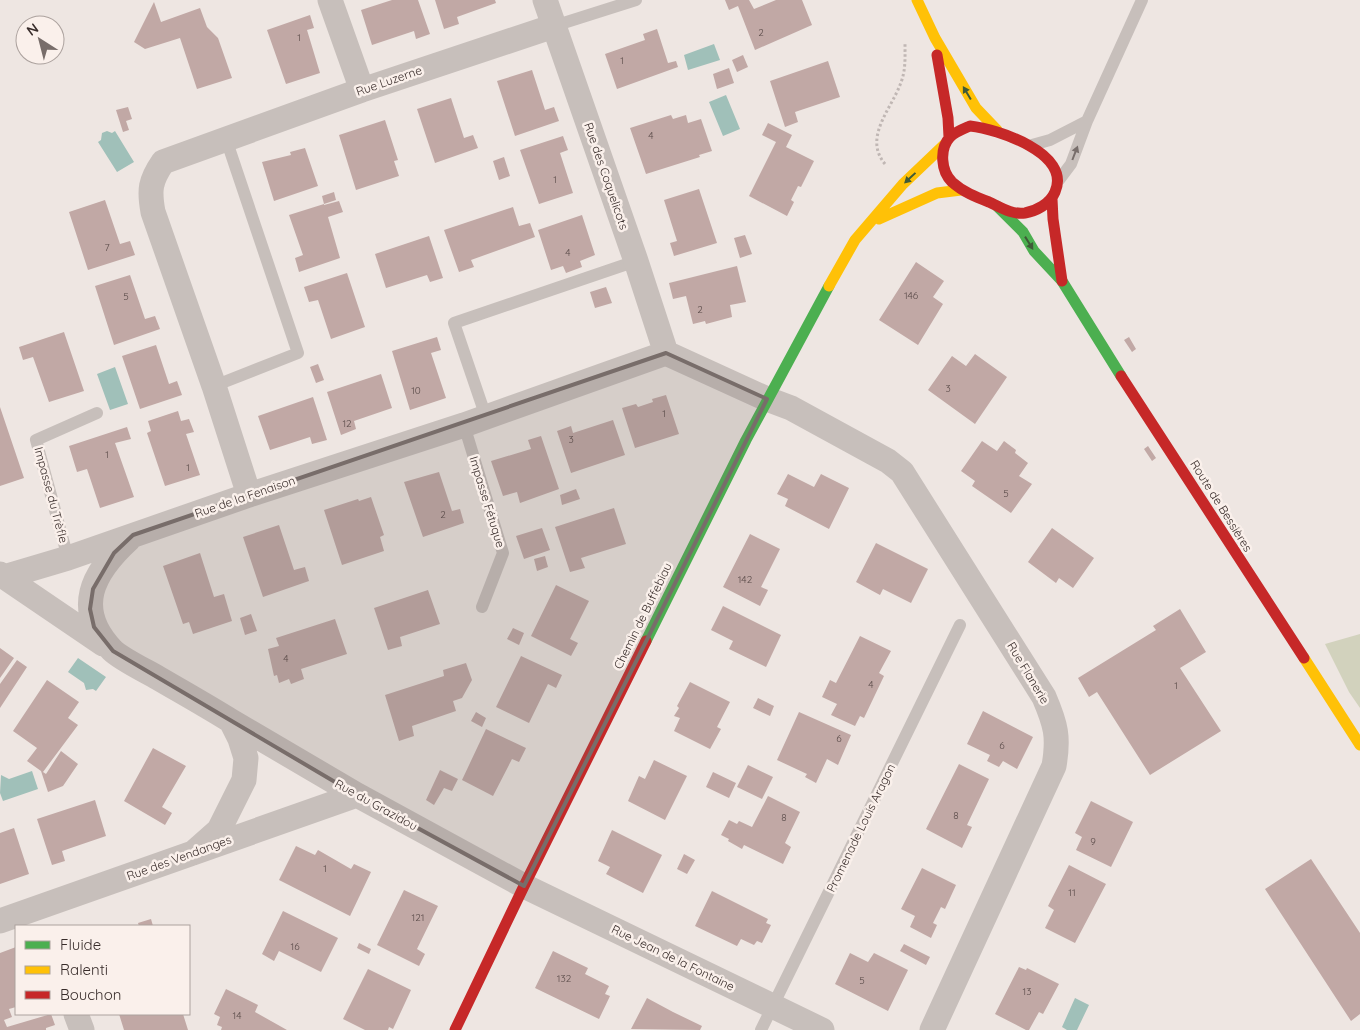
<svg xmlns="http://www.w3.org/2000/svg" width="1360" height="1030" font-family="Quicksand,sans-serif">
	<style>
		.green { fill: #d2d2bd }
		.water { fill: #a0c0b9 }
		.building { fill: #c1a8a5 }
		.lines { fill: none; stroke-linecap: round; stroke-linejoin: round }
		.path { stroke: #c0b7b4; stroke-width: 3; stroke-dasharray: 2.5 2.5; stroke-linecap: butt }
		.lane { stroke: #c7bfbb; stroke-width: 12 }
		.street { stroke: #c7bfbb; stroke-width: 25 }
		.fast { stroke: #4caf50; stroke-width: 11 }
		.slow { stroke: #ffc107; stroke-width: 11 }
		.jam { stroke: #c62828; stroke-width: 11 }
		.oneway { fill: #3f5a37 }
		.oneway2 { fill: #786e6b }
		.marked { fill: #786d6a; fill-opacity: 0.2; stroke: #786d6a; stroke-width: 4; stroke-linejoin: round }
		.labels { text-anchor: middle; stroke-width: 5; stroke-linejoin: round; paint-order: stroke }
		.number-label { font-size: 10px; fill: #5a4b49 }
		.street-label { font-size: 12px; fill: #382c2a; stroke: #faf0eb }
	</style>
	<rect width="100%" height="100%" fill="#eee6e2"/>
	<path class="green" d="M1360,634V708L1349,692L1325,644Z"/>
	<path class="water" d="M714,44L720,60L688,70L684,55Z
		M726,95L740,129L723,136L709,102Z
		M107,131L112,133L115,131L134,162L117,172L98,142L101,140L102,133Z
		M115,367L128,404L110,410L97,374Z
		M78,658L106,677L96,691L93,689L86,690L84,683L68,672Z
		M32,771L38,789L3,801L0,793L1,775L9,779Z
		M1075,998L1089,1005L1077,1030H1067L1062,1027Z"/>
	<path class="building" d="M392,0H418L430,34L416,39L414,31L372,45L361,10Z
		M435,0H495L496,3L457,17L459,24L444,29Z
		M725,0H749L754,9L776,0H802L812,25L755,50L738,6L729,10Z
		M154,2L161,22L200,8L207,27L218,38L232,78L197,89L180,38L145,49L134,42Z
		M310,15L314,28L307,30L320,73L286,84L267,30Z
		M657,29L668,63L676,61L678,67L617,89L605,54L645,40L643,34Z
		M743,55L748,67L737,72L732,60Z
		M828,61L840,97L795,112L798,122L785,127L770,81Z
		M729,68L734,83L717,89L713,74Z
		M532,70L545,110L554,107L559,121L515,136L497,81Z
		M451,98L464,138L473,135L478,148L435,163L417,109Z
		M128,107L132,119L126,121L129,130L123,132L116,110Z
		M671,115L673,119L686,115L688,123L701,119L712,151L699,155L700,157L646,174L630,128Z
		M385,120L398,160L394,161L399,176L356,190L339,135Z
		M768,123L792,135L786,147L814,161L801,187L798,186L791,200L794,202L787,216L749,196L776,142L762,135Z
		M563,136L568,150L560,153L573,193L539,204L520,150Z
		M305,148L318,186L274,201L262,162L291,155L290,152Z
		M504,157L510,176L499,180L493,161Z
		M699,189L717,243L674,256L670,243L677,241L664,200Z
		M334,192L336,200L324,204V205L339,201L343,212L328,217L340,258L299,272L295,258L303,255L289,215L324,204L322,196Z
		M105,200L120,244L130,241L135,255L88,270L69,212Z
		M513,207L519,226L530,223L535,237L471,260L474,267L459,272L444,230Z
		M582,215L595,255L580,261L582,267L566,273L563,266L551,270L538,230Z
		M745,235L752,254L740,258L734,238Z
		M429,236L443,278L430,282L427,275L386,288L375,254Z
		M916,262L944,281L933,297L943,304L918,345L879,320Z
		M737,266L746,302L730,305L732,317L706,324L705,321L693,324L686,296L673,299L669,283Z
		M347,273L365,327L331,339L318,300L309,302L304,287Z
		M130,275L145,319L155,316L160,329L114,345L95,286Z
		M606,287L612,303L595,308L590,292Z
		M64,332L84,391L49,402L33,357L23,360L19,347Z
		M437,337L441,350L431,353L446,398L410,410L392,351Z
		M1129,337L1136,349L1132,352L1124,340Z
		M156,345L169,384L177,381L182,395L140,409L122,356Z
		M975,354L1007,377L975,424L928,390L952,356L966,366Z
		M318,364L324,380L316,383L310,367Z
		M381,374L392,408L354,421L356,429L341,435L327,392Z
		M666,395L679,434L635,448L622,408L636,404L638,407L653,402L652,399Z
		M313,397L327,440L312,444L310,437L270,450L258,416Z
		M0,407L24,478L0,486Z
		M178,411L181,421L189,419L194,432L186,434L200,475L165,486L147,433L151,431L148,421Z
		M613,420L625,455L571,473L557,431L571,426L573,433Z
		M127,427L131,439L115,443L134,497L100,508L87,469L77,472L69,446Z
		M541,436L559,489L520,503L517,492L503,496L491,461L531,449L528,440Z
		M982,441L997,451L1004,441L1016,450L1015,453L1028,463L1019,476L1032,484L1011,513L972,486L975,481L961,471Z
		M1148,446L1156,458L1152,461L1144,449Z
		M439,472L452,511L460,509L464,523L423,537L404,482Z
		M788,474L814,487L821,474L849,488L829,529L785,506L788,499L777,494Z
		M576,489L580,499L562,505L560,495Z
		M371,497L384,535L380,537L384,551L342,565L324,510L358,499L359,501Z
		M614,508L626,544L581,558L585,568L570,572L555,527Z
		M279,525L294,570L305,567L309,581L263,597L243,537Z
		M542,528L550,550L524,559L516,536Z
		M1052,528L1094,558L1073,588L1059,578L1056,583L1028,562Z
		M750,534L780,549L761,587L768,590L760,606L723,587Z
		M876,543L928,569L911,603L883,589L880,595L856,582Z
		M200,553L214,597L224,594L232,621L193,634L189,622L183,624L163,566Z
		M545,556L548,567L537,571L534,559Z
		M556,585L589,601L570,639L578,643L571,656L531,636Z
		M428,590L440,624L400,637L402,646L388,650L374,608Z
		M723,606L781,635L766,667L729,649L733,641L711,630Z
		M1180,609L1206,652L1180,668L1221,731L1150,775L1097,692L1089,697L1078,678L1156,630L1153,626Z
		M251,614L257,631L245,635L240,618Z
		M335,619L347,654L301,669L304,679L291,684L289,679L279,683L277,675L274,676L268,649L279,646L276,638Z
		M513,628L524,633L519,645L507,639Z
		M860,636L891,651L879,673L884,676L864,718L860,716L855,726L831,715L837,704L822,697L830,680L836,683Z
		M0,648L14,658L0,678Z
		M521,656L562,675L556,688L548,684L529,723L496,707Z
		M17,660L27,667L0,708V684Z
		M466,663L472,680L462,698L453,701L456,711L412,726L414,736L399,741L385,695L444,676L443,670Z
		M47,680L79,702L68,718L78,725L43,772L46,774L61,751L78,764L63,786L48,792L41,771L27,761L37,748L13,731Z
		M690,682L730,702L717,727L721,729L710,749L674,731L680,718L674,716L679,708L677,706Z
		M758,698L774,706L770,716L753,708Z
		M983,711L1033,737L1017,769L1003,761L999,767L987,761L990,755L967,744Z
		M476,712L486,718L482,727L471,721Z
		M799,712L851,735L838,765L827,759L816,783L805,777L807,774L777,760Z
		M486,729L526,748L519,762L512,759L493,796L462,780Z
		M153,748L186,766L162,807L172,813L165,825L124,801Z
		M654,760L687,776L665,820L628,801L639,776L645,779Z
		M959,764L989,779L967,825L972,827L962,848L926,829Z
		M748,765L773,777L762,799L737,787Z
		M440,770L458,779L452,791L444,788L434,805L426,800Z
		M713,772L736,783L729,798L706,787Z
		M768,796L800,812L785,843L791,847L783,864L744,845L742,849L728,841L729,839L721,835L729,820L737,824L739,821L752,827Z
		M95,800L106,836L62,851L65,861L52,865L37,819Z
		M1091,801L1133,822L1111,867L1076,850L1082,837L1075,833Z
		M14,828L29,874L0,884V833Z
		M612,830L662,855L643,893L606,874L610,867L598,861Z
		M296,846L315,855L318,850L351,869L354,864L371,872L350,916L279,880Z
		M684,854L695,860L687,874L677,869Z
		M1311,859L1360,933V1014L1351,1021L1265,889Z
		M1069,865L1106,884L1075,943L1045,928L1054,910L1048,906Z
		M922,868L956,885L945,909L941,907L933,923L937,925L931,938L910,927L915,916L901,909Z
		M404,890L438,906L417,949L425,954L419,966L377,945Z
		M712,891L768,919L766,923L771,925L762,943L757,941L754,945L741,939L737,946L695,926Z
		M283,911L338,938L321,972L279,951L274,961L262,954Z
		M151,919L153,926H139L138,923Z
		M359,943L371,949L369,954L357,948Z
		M904,944L930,957L926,965L900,951Z
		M16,947V1007L9,1009L12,1017L4,1020L7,1027L51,1014L55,1025L46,1028V1030H0V953Z
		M553,951L588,968L585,974L609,986L605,994L610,996L599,1019L535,988Z
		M850,953L868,962L874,953L908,970L888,1011L835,984Z
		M1019,967L1026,970L1027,968L1059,984L1043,1014L1039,1012L1029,1030H1026L995,1014Z
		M368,969L411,990L393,1029L389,1027L388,1030H365L343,1019Z
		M226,989L258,1005L255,1012L287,1030H221L222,1027L217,1025L220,1017L214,1014Z
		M647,998L673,1012L702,1026L700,1030L631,1029Z
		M119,1014H183L188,1030H124Z"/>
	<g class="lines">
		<path class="path" d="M885,164C863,138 891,109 900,85C906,71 905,58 905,43"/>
		<path class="lane" d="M554,26L636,0
			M1032,145L1050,140L1087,121
			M1059,180L1071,164L1087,121L1142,0
			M214,386L298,353L226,139
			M486,417L454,323L636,261
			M464,425L503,553L482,607
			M68,558L36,440L97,413
			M761,1030L960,625"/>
		<path class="street" d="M330,0L362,90
			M545,0L636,261L666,353
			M249,495L214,386L153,212C149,190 150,181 163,162L362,90L554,26
			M129,539C92,573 73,609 112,650C121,659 146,671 158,678C182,692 207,706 231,721L240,739L246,758L244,780L219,830L193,853
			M0,574L103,644
			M4,577L68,558L249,495L464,425L666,353L767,399L791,408L888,461L902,472L1044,697C1056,725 1059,737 1054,766L932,1030
			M231,721L357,795L524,886L822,1030
			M0,921L357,795
			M76,1014L82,1030"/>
		<path class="fast" d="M997,206L1023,232L1034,251L1062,281L1121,376
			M646,641L746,440L829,286"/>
		<path class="slow" d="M917,0L935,38L976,108L997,130
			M879,219L937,193L961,190
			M829,286L855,240L903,184L945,144
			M1304,658L1360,745"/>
		<path class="jam" d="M937,55L948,118L949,137
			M970,126C997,129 1072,153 1055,192C1050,204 1036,211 1025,213C1012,215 1000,207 989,202C976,197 963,192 952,182C941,171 939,149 950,137C955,132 963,129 970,126Z
			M1052,199L1053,219L1062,281
			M1121,376L1304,658
			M455,1030L524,886L646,641"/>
	</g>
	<defs><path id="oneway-solid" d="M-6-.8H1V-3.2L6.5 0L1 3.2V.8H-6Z" transform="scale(1.25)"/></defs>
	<g class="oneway">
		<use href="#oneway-solid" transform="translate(967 93) rotate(-121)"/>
		<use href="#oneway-solid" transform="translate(910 178) rotate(137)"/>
		<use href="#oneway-solid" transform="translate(1029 243) rotate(58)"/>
	</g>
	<use class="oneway2" href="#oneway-solid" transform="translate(1075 153) rotate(-69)"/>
	<path class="marked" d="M666,353L767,399L524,886L357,795L113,651L94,627L90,609L93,589L114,553L133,535Z"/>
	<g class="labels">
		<g class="number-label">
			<text x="761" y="36">2</text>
			<text x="299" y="41">1</text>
			<text x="622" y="64">1</text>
			<text x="651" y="139">4</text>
			<text x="555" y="183">1</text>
			<text x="107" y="251">7</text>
			<text x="568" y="256">4</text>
			<text x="911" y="299">146</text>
			<text x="126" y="300">5</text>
			<text x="700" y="313">2</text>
			<text x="948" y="392">3</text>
			<text x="416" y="394">10</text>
			<text x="664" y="417">1</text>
			<text x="347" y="427">12</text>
			<text x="571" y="443">3</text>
			<text x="107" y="458">1</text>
			<text x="188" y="471">1</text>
			<text x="1006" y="497">5</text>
			<text x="443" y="518">2</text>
			<text x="745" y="583">142</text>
			<text x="286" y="662">4</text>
			<text x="871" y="688">4</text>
			<text x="1176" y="689">1</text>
			<text x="839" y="742">6</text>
			<text x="1002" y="749">6</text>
			<text x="956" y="819">8</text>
			<text x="784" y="821">8</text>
			<text x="1093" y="845">9</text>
			<text x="325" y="872">1</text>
			<text x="1072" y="896">11</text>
			<text x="418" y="921">121</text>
			<text x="295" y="950">16</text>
			<text x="564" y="982">132</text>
			<text x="862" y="984">5</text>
			<text x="1027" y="995">13</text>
			<text x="237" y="1019">14</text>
		</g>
		<g class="street-label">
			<text transform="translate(389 81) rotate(-19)" y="4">Rue Luzerne</text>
			<text transform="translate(606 176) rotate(71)" y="4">Rue des Coquelicots</text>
			<text transform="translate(51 495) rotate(75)" y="4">Impasse du Trèfle</text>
			<text transform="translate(245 497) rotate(-19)" y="4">Rue de la Fenaison</text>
			<text transform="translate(487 502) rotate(73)" y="4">Impasse Fétuque</text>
			<text transform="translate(1221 506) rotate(58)" y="4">Route de Bessières</text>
			<text transform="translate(643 616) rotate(-64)" y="4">Chemin de Buffebiau</text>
			<text transform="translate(1028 673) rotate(59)" y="4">Rue Flanerie</text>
			<text transform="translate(376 805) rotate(29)" y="4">Rue du Grazidou</text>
			<text transform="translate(861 828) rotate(-64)" y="4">Promenade Louis Aragon</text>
			<text transform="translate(179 858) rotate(-20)" y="4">Rue des Vendanges</text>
			<text transform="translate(673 958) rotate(26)" y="4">Rue Jean de la Fontaine</text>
		</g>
	</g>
	<rect x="15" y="925" width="175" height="90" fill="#faf0eb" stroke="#aca29e"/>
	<rect x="25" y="941" width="25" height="8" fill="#4caf50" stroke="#aca29e"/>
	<text x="60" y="950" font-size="15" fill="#382c2a">Fluide</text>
	<rect x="25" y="966" width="25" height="8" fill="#ffc107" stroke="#aca29e"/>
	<text x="60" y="975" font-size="15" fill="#382c2a">Ralenti</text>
	<rect x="25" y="991" width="25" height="8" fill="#c62828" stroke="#aca29e"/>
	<text x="60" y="1000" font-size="15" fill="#382c2a">Bouchon</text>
	<g transform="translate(40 40) rotate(324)"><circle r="24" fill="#faf0eb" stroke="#aca29e"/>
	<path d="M0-4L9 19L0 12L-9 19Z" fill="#786d6a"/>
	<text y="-8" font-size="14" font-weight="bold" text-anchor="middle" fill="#382c2a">N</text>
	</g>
</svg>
